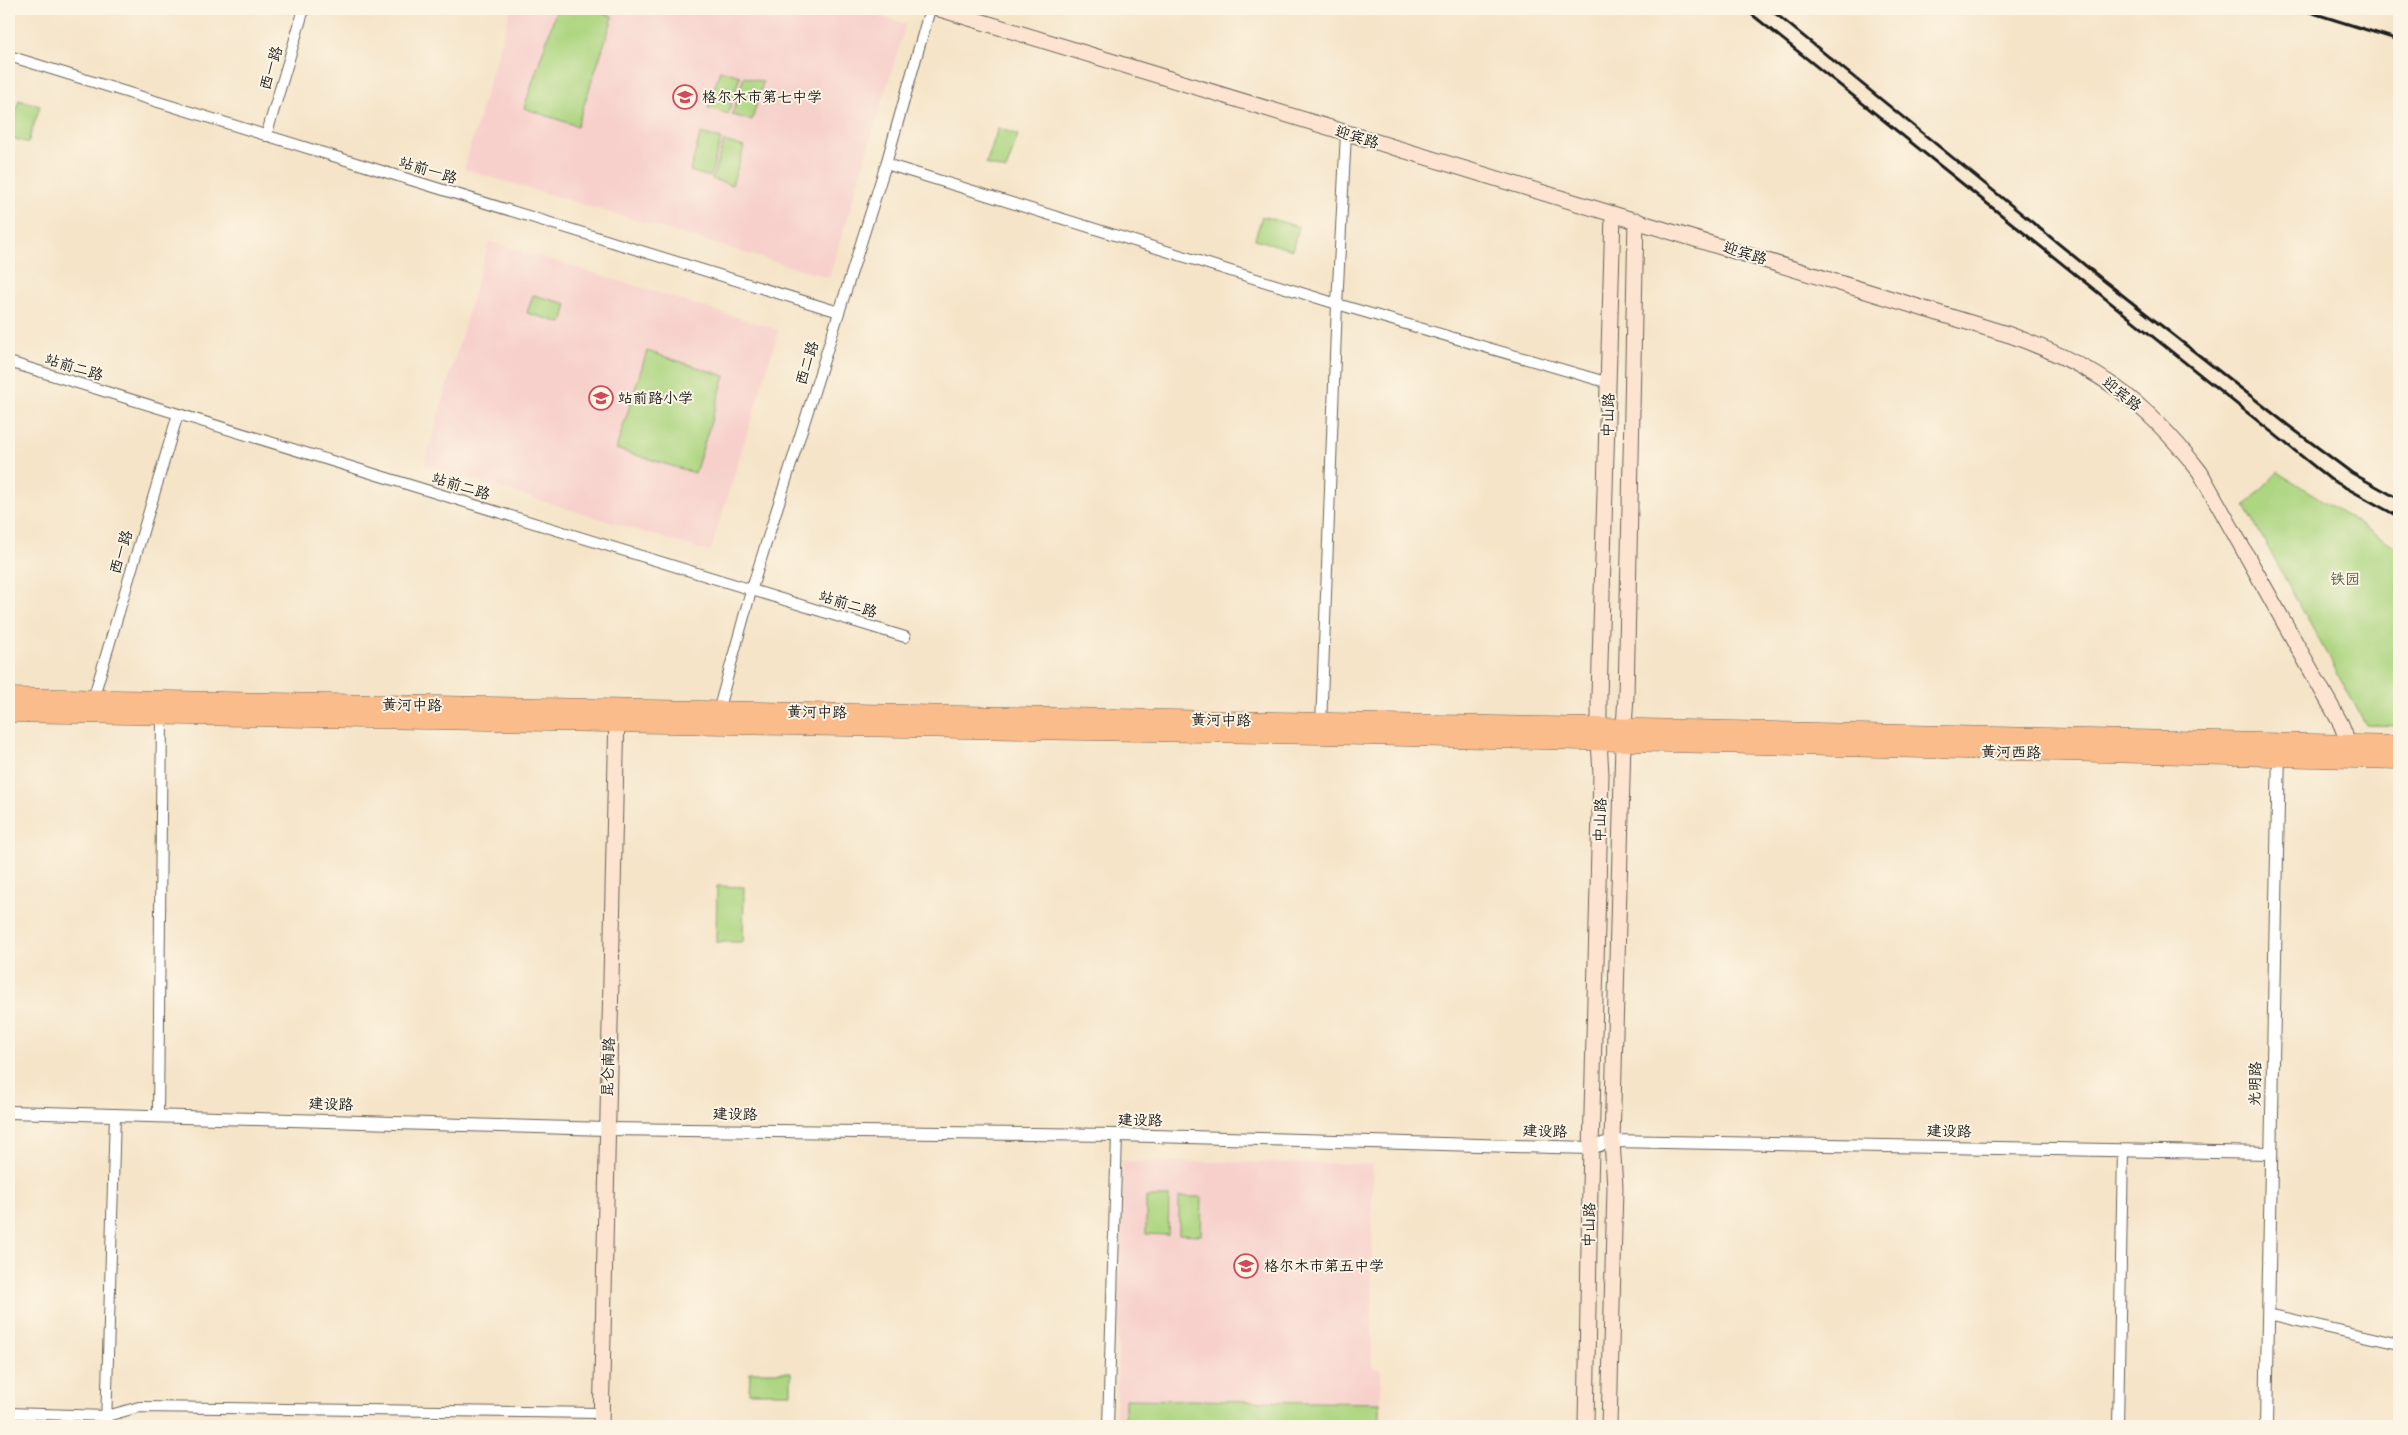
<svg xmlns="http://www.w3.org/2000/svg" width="2408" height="1435" font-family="Mali,'LXGW WenKai TC',sans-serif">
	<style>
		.built { fill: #f7d0cb }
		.green { fill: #add681; stroke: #64794e }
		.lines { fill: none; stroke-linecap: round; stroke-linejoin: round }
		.minor-casing { stroke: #686258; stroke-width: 12 }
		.tertiary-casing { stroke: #686258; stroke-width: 14 }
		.secondary-casing { stroke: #686258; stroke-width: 17 }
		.trunk-casing { stroke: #686258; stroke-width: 19 }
		.minor { stroke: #fff; stroke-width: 10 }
		.tertiary { stroke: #fff; stroke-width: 12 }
		.secondary { stroke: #fde4d1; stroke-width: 15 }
		.trunk { stroke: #fabc8b; stroke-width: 18 }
		.rail { stroke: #1c1c1c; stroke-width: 3 }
		.labels { text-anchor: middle; stroke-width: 4; stroke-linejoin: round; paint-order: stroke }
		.street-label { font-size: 15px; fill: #1c1c1c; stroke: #fcf5e5 }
		.poi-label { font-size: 15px; fill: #1c1c1c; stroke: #fcf5e5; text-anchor: start }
		.park-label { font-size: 15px; fill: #4f5d3f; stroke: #fcf5e5 }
	</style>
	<rect width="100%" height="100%" fill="#fcf5e5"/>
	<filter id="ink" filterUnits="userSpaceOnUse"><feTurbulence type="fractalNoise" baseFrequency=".02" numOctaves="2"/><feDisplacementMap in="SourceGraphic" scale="10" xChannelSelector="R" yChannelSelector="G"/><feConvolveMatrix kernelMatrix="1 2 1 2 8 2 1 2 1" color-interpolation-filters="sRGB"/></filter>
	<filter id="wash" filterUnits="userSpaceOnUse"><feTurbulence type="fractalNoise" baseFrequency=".0096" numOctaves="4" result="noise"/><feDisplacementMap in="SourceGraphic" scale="20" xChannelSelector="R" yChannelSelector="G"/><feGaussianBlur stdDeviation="1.12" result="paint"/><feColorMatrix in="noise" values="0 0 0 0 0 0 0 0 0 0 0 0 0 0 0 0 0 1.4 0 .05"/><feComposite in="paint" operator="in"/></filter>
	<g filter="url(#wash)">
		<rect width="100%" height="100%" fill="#f5e4c8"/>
		<path class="built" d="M511,9H857L906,24L829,278L464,169Z
			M489,241L779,330L710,552L424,465Z
			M1122,1161L1372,1164V1368H1381V1426H1116Z"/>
		<path class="green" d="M557,9H590L613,17L577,126L524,108Z
			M720,70L740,76L728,114L708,108Z
			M744,77L763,82L752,120L732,115Z
			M19,100L40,106L28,143L9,137Z
			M998,128L1018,135L1006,170L986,164Z
			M701,133L721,139L710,177L690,171Z
			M724,141L744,147L732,185L712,179Z
			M1262,216L1299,227L1292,250L1255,239Z
			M533,295L567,304L562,323L527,313Z
			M647,351L725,376L695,473L616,449Z
			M2278,472L2399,549V726L2366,725L2245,506Z
			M717,886L744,887L743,942H716Z
			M1146,1197H1169L1168,1235L1146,1234Z
			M1179,1197H1202L1201,1235L1179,1234Z
			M750,1372H791V1393H749Z
			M1125,1399L1380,1403V1426H1125Z"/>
	</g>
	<g filter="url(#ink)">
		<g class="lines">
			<g class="minor-casing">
				<path id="minor" d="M9,56L839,312
					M266,136L304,9
					M886,164L1337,304L1609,383
					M9,362L905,637
					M93,699L178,414
					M717,715L751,591L886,164L930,9
					M1321,726L1337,304L1346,134
					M158,1115L162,716
					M2268,1314L2399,1344
					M9,1413L107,1416L139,1407L602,1413
					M106,1426L115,1114
					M1108,1426L1117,1135
					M2118,1426L2123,1150"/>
			</g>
			<g class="tertiary-casing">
				<path id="tertiary" d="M9,1112L606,1129L1117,1135L1590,1148L1612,1141L2270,1153
					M2266,1426L2279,749"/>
			</g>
			<g class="secondary-casing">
				<path id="secondary" d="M940,9L2010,335C2096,366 2145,400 2200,472L2341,724L2345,734L2347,755
					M601,1426L617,712
					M1586,1426L1590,1187L1601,774L1599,741V697L1613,214
					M1609,1426L1615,1187L1612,1141L1623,743L1626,696L1636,220"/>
			</g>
			<g class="trunk-casing">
				<path id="trunk" d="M9,697L1599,727L2399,745
					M9,713L1321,735L2399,760"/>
			</g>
			<use href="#minor" class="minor"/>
			<use href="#tertiary" class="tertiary"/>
			<use href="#secondary" class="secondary"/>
			<use href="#trunk" class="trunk"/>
			<path class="rail" d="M1745,9L2330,479L2399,517
				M1770,9L2102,279L2289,426L2352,473L2399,499
				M2300,9L2399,40
				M2370,9L2399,14"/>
		</g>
	</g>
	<defs>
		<g id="school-ring" transform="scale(1.25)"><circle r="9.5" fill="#fcf5e5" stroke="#d1495b" stroke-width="1.5"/><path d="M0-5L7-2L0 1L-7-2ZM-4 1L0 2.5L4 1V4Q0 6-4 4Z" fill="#d1495b"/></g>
	</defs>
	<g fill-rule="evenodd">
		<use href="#school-ring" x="685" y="97"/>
		<use href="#school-ring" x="601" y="398"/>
		<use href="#school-ring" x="1246" y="1266"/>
	</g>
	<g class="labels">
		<g class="street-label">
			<text transform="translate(271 68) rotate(-73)" y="5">西一路</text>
			<text transform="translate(1357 137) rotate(17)" y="5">迎宾路</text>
			<text transform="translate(428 170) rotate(17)" y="5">站前一路</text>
			<text transform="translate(1745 253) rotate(17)" y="5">迎宾路</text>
			<text transform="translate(807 363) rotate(-73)" y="5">西二路</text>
			<text transform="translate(74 367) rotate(17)" y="5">站前二路</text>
			<text transform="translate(2122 394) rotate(38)" y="5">迎宾路</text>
			<text transform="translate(1608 415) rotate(-88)" y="5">中山路</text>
			<text transform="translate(461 486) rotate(17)" y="5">站前二路</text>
			<text transform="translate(121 552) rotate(-73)" y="5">西一路</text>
			<text transform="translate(848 604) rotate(17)" y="5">站前二路</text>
			<text transform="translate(412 705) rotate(1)" y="5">黄河中路</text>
			<text transform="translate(817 712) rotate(1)" y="5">黄河中路</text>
			<text transform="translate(1221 720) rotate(1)" y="5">黄河中路</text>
			<text transform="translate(2011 752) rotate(1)" y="5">黄河西路</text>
			<text transform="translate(1600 820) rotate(-88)" y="5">中山路</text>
			<text transform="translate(608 1067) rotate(-88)" y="5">昆仑南路</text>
			<text transform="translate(2255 1084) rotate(-89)" y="5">光明路</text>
			<text transform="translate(331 1104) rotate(2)" y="5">建设路</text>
			<text transform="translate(735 1114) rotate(1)" y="5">建设路</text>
			<text transform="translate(1140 1120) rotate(1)" y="5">建设路</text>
			<text transform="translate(1545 1131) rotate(2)" y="5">建设路</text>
			<text transform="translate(1949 1131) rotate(1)" y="5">建设路</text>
			<text transform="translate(1589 1225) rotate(-89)" y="5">中山路</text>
		</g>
		<g class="poi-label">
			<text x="702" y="102">格尔木市第七中学</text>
			<text x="618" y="403">站前路小学</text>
			<text x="1264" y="1271">格尔木市第五中学</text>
		</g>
		<g class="park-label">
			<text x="2345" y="584">铁园</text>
		</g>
	</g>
	<rect width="2408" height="1435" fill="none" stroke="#fcf5e5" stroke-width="30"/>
</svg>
